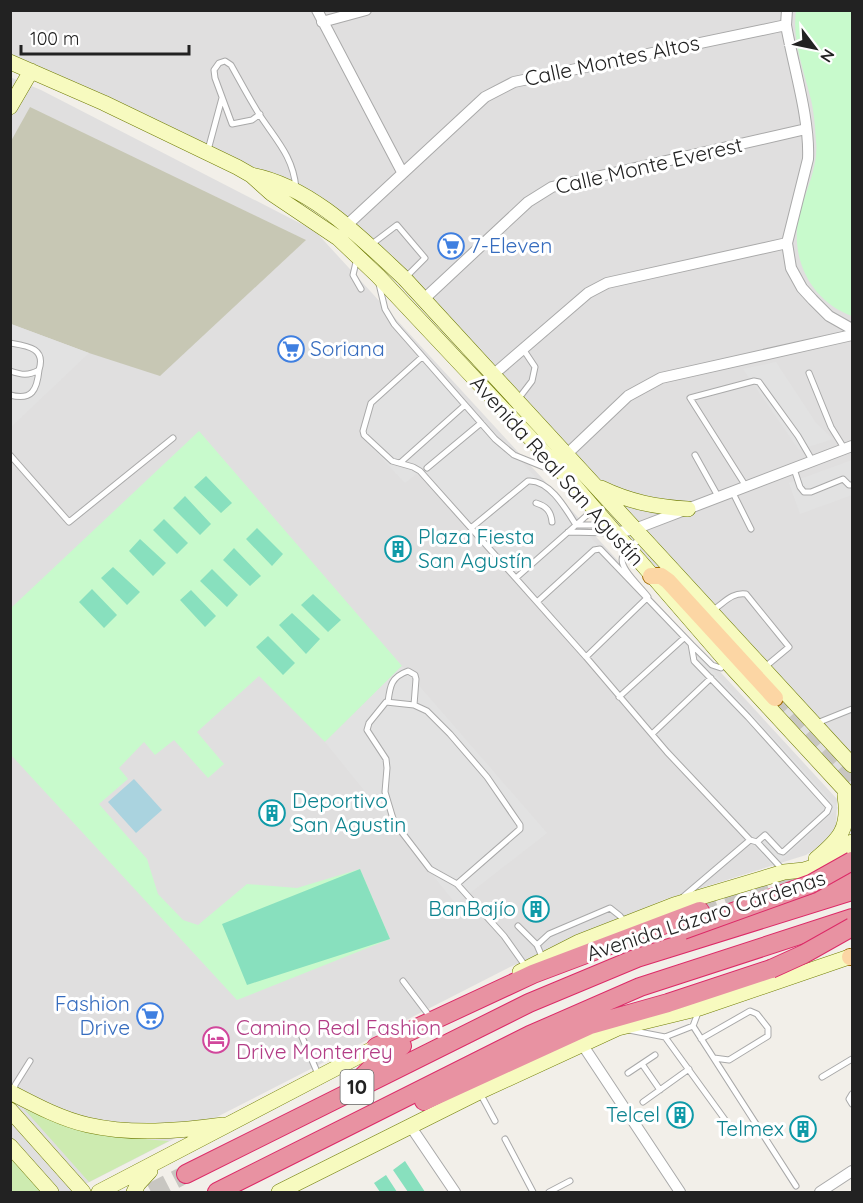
<svg xmlns="http://www.w3.org/2000/svg" width="863" height="1203" font-family="Quicksand,sans-serif">
	<style>
		.residential { fill: #e0dfdf }
		.construction { fill: #c7c7b4 }
		.grass { fill: #cdebb0 }
		.park { fill: #c8facc }
		.pitch { fill: #88e0be }
		.parking { fill: #e2e2e2 }
		.water { fill: #aad3df }
		.lines { fill: none; stroke-linecap: round; stroke-linejoin: round }
		.primary-tunnel { stroke: #c8c6c1; stroke-width: 16; stroke-dasharray: 16 8; stroke-linecap: butt }
		.highway-tunnel { stroke: #c8c6c1; stroke-width: 18; stroke-dasharray: 18 9; stroke-linecap: butt }
		.lane-casing { stroke: #a9a9a9; stroke-width: 7 }
		.street-casing { stroke: #a9a9a9; stroke-width: 12 }
		.secondary-casing { stroke: #707d05; stroke-width: 16 }
		.primary-casing { stroke: #a06b00; stroke-width: 18 }
		.highway-casing { stroke: #dc2a67; stroke-width: 20 }
		.lane { stroke: #fff; stroke-width: 5 }
		.street { stroke: #fff; stroke-width: 10 }
		.secondary { stroke: #f7fabf; stroke-width: 15 }
		.primary { stroke: #fcd6a4; stroke-width: 16 }
		.highway { stroke: #e892a2; stroke-width: 18 }
		.highway-bridge-casing { stroke: #dc2a67; stroke-width: 20; stroke-linecap: butt }
		.highway-bridge { stroke: #e892a2; stroke-width: 18 }
		.labels { text-anchor: middle; stroke-width: 6; stroke-linejoin: round; paint-order: stroke }
		.shield { fill: #fff; stroke: #646464; stroke-width: 1.5 }
		.shield-label { font-size: 20px; font-weight: bold; fill: #222 }
		.street-label { font-size: 21px; fill: #222; stroke: #fff }
		.shop-label { font-size: 21px; fill: #366cbe; stroke: #fff; text-anchor: start }
		.culture-label { font-size: 21px; fill: #0d838f; stroke: #fff; text-anchor: end }
		.hotel-label { font-size: 21px; fill: #b23c85; stroke: #fff; text-anchor: start }
	</style>
	<rect width="100%" height="100%" fill="#f2efe9"/>
	<path class="residential" d="M10,11H852V802L357,231L11,59Z
		M10,77L41,90L315,231L837,799L836,828L824,844L806,855L663,900L510,967L70,1192H11Z"/>
	<path class="construction" d="M30,107L306,240L160,376L89,353L11,324V141Z"/>
	<path class="grass" d="M24,1109C75,1131 114,1137 169,1141L89,1182Z
		M10,1159H11L41,1192H11Z"/>
	<path class="park" d="M796,11H852V316C810,301 788,256 800,212C806,190 819,165 816,141C815,126 814,110 810,96C803,67 792,40 796,11Z
		M199,431L402,666L325,742L259,676L197,732L224,764L208,778L174,740L155,755L144,742L119,768L128,779L99,804L147,859L158,894L183,920L198,925L247,884L297,888L360,869L390,939L237,1000L11,755V608Z"/>
	<path class="pitch" d="M206,476L232,503L221,513L194,487Z
		M185,496L211,524L200,535L173,508Z
		M164,519L188,543L177,554L153,530Z
		M257,528L283,554L272,566L246,539Z
		M140,539L166,563L153,576L129,551Z
		M234,548L261,576L250,586L223,560Z
		M113,567L140,592L127,605L101,578Z
		M212,569L238,595L227,607L200,581Z
		M92,589L117,615L104,628L79,602Z
		M191,590L216,616L205,627L180,600Z
		M313,594L341,620L328,632L301,605Z
		M292,613L320,639L306,654L279,625Z
		M268,636L295,663L283,675L256,647Z
		M360,869L390,939L247,985L222,924Z
		M405,1161L425,1192H408L393,1170Z
		M386,1175L397,1192H380L374,1183Z"/>
	<path class="parking" d="M11,324L89,353L11,427Z
		M421,352L838,808L774,867L655,739L420,471L405,483L361,436L368,404Z
		M776,362L816,423L833,439L799,450L743,369Z
		M852,460V495L800,514L789,483Z
		M402,666L547,833L456,904L325,742Z"/>
	<path class="water" d="M134,779L162,810L136,833L108,802Z"/>
	<g class="lines">
		<path class="primary-tunnel" d="M775,698L852,783"/>
		<path class="highway-tunnel" d="M700,911L793,880H822
			M151,1192L186,1174"/>
		<g class="lane-casing">
			<path id="lane" d="M260,114L252,120L232,124L215,78L214,70L219,63L225,61L231,65C240,81 249,98 259,114C276,140 293,156 296,188
				M208,150L222,98
				M372,244L397,225L425,258L406,277
				M357,258L353,275L361,289
				M379,284L385,309L394,324L495,439L514,455L556,472
				M10,343C28,346 46,348 39,370C28,376 22,375 10,371
				M422,357L371,403L363,431L364,435L392,461L413,467L420,471L586,657L667,752L750,840L757,842L784,871
				M809,373L831,427L844,448
				M10,395C32,401 37,390 39,370
				M519,398L532,381L535,367L523,349
				M10,455L69,522L173,438
				M695,455L719,498
				M400,463L465,405
				M427,468L481,423
				M794,469L800,487L804,492H811L843,479L849,485H852
				M747,488L690,398L754,381L759,382L798,436L812,460
				M733,493L751,529
				M536,503C546,506 551,511 552,522
				M471,528L528,481C549,479 566,509 576,525L594,509
				M568,532L612,533
				M516,578L576,525H597L603,519
				M537,602L594,550L600,549L691,644L694,661L748,717L829,807L827,812L783,852L780,851L765,835L757,842
				M713,610C724,603 732,592 746,594L789,647L765,667
				M692,645L712,665L721,668L726,663
				M586,657L648,597C642,588 617,567 623,556C627,549 635,543 641,538
				M619,697L684,638
				M388,702C390,686 391,677 408,671L415,675L416,679L414,705
				M817,723L852,709
				M652,734L711,678
				M457,884L520,829V825L487,777L450,734L427,711L414,705L386,702L369,723L367,730L386,759L387,768L385,792L394,822L430,869L457,884L504,936L526,967
				M683,897L750,840
				M518,926L537,945
				M543,959L537,945L549,934L610,908L620,916L625,922
				M403,981L431,1018
				M693,1026L796,1186
				M629,1030L665,1037L693,1026L699,1010
				M302,1037L318,1074
				M665,1037L731,1128
				M701,1039L750,1011L757,1014L768,1028V1036L729,1060L714,1058
				M642,1064L660,1090
				M628,1073L655,1055
				M822,1077L852,1059
				M14,1092L15,1085L30,1061
				M480,1093L495,1121
				M852,1094L849,1099L852,1104
				M643,1102L689,1069
				M505,1139L533,1192
				M549,1192L570,1181"/>
		</g>
		<g class="street-casing">
			<path id="street" d="M317,10L402,172
				M787,10L786,25C793,65 810,119 808,159L787,243L791,268L802,288L813,300L829,316L852,329
				M322,22L366,10
				M347,225L485,97L514,82L786,25
				M424,299L528,202L552,187L806,129
				M494,374L588,293L607,283L787,243
				M567,454L628,396L661,378L852,335
				M614,533L635,529L852,446
				M582,1044L680,1192
				M411,1127L455,1192
				M820,1192L852,1171"/>
		</g>
		<g class="secondary-casing">
			<path id="secondary" d="M10,62L104,103L237,167L251,175L271,193L338,238L378,276L566,476L727,662L845,790L852,805
				M10,107L31,71
				M251,175C311,186 361,238 404,278L852,765
				M601,488C630,502 656,507 688,509
				M830,854L852,842
				M816,859C840,839 850,828 845,796
				M520,972L579,942L674,905L784,872L804,870L852,855
				M10,1092C35,1105 61,1119 88,1125C132,1135 179,1131 223,1125
				M10,1110L83,1192
				M10,1146L51,1192
				M99,1192L384,1043
				M134,1192L138,1184L150,1171
				M279,1192L479,1092L618,1028L700,1008L852,956"/>
		</g>
		<g class="primary-casing">
			<path id="primary" d="M651,576H661L668,581L775,698
				M850,957H852"/>
		</g>
		<g class="highway-casing">
			<path id="highway" d="M821,896L852,872
				M376,1047L533,974L700,911
				M356,1083L376,1063L402,1046
				M424,1101L590,1025L668,1003L771,969
				M186,1174L529,1003L637,958L852,891
				M217,1192L530,1035L640,987L852,918"/>
		</g>
		<use href="#lane" class="lane"/>
		<use href="#street" class="street"/>
		<use href="#secondary" class="secondary"/>
		<use href="#primary" class="primary"/>
		<use href="#highway" class="highway"/>
		<g class="highway-bridge-casing">
			<path id="highway-bridge" d="M683,930L811,884L852,861
				M771,969L804,954L852,927"/>
		</g>
		<use href="#highway-bridge" class="highway-bridge"/>
	</g>
	<defs>
		<g id="supermarket-ring" transform="scale(1.35)"><circle r="9.5" fill="#fff" stroke="#3f7fe0" stroke-width="1.5"/><path d="M-6-5.5h2.5l.6 2H6L4.5 2H-2.5L-4.4-4H-6ZM-1.5 3.2a1.3 1.3 0 1 0 .1 0ZM3 3.2a1.3 1.3 0 1 0 .1 0Z" fill="#3f7fe0"/></g>
		<g id="building-ring" transform="scale(1.35)"><circle r="9.5" fill="#fff" stroke="#0f9aa8" stroke-width="1.5"/><path d="M-4-6H4V6H1V3H-1V6H-4ZM-2.5-4.3h1.7v1.8h-1.7ZM.8-4.3h1.7v1.8H.8ZM-2.5-1h1.7V.8h-1.7ZM.8-1h1.7V.8H.8Z" fill="#0f9aa8"/></g>
		<g id="hotel-ring" transform="scale(1.35)"><circle r="9.5" fill="#fff" stroke="#d1479c" stroke-width="1.5"/><path d="M-6-4.5h1.5V1H6V5H4.5V3h-9V5H-6ZM-4 0a1.8 1.8 0 1 1 3.6 0ZM.5 0V-2.5h3Q6-2.5 6 0Z" fill="#d1479c"/></g>
	</defs>
	<g fill-rule="evenodd">
		<use href="#supermarket-ring" x="451" y="246"/>
		<use href="#supermarket-ring" x="291" y="349"/>
		<use href="#building-ring" x="398" y="549"/>
		<use href="#building-ring" x="272" y="813"/>
		<use href="#building-ring" x="536" y="909"/>
		<use href="#supermarket-ring" x="150" y="1016"/>
		<use href="#hotel-ring" x="216" y="1040"/>
		<use href="#building-ring" x="680" y="1115"/>
		<use href="#building-ring" x="803" y="1129"/>
	</g>
	<g class="labels">
		<rect class="shield" x="340.5" y="1070" width="33" height="34" rx="4.5"/>
		<g class="shield-label">
			<text x="357" y="1094">10</text>
		</g>
		<g class="street-label">
			<text transform="translate(612 61) rotate(-12)" y="7">Calle Montes Altos</text>
			<text transform="translate(649 166) rotate(-13)" y="7">Calle Monte Everest</text>
			<text transform="translate(557 471) rotate(48)" y="7">Avenida Real San Agustín</text>
			<text transform="translate(706 916) rotate(-18)" y="7">Avenida Lázaro Cárdenas</text>
		</g>
		<g class="shop-label">
			<text x="470" y="253">7-Eleven</text>
			<text x="310" y="356">Soriana</text>
			<text x="130" y="1011" text-anchor="end">Fashion<tspan x="130" dy="24">Drive</tspan></text>
		</g>
		<g class="culture-label">
			<text x="418" y="544" text-anchor="start">Plaza Fiesta<tspan x="418" dy="24">San Agustín</tspan></text>
			<text x="292" y="808" text-anchor="start">Deportivo<tspan x="292" dy="24">San Agustin</tspan></text>
			<text x="516" y="916">BanBajío</text>
			<text x="660" y="1122">Telcel</text>
			<text x="784" y="1136">Telmex</text>
		</g>
		<g class="hotel-label">
			<text x="236" y="1035">Camino Real Fashion<tspan x="236" dy="24">Drive Monterrey</tspan></text>
		</g>
	</g>
	<rect width="863" height="1203" fill="none" stroke="#222222" stroke-width="24"/>
	<g transform="translate(815 48) rotate(122)" stroke="#ffffff" stroke-width="4.5" paint-order="stroke">
	<path d="M0-4.5L10 22L0 15L-10 22Z" fill="#222222"/>
	<text y="-9" font-size="16" font-weight="bold" text-anchor="middle" fill="#222222">N</text>
	</g>
	<path d="M21 45v9h168v-9" fill="none" stroke="#222222" stroke-width="3"/>
	<text x="30" y="45" font-size="18" fill="#222222" stroke="#ffffff" stroke-width="4.5" paint-order="stroke">100 m</text>
</svg>
